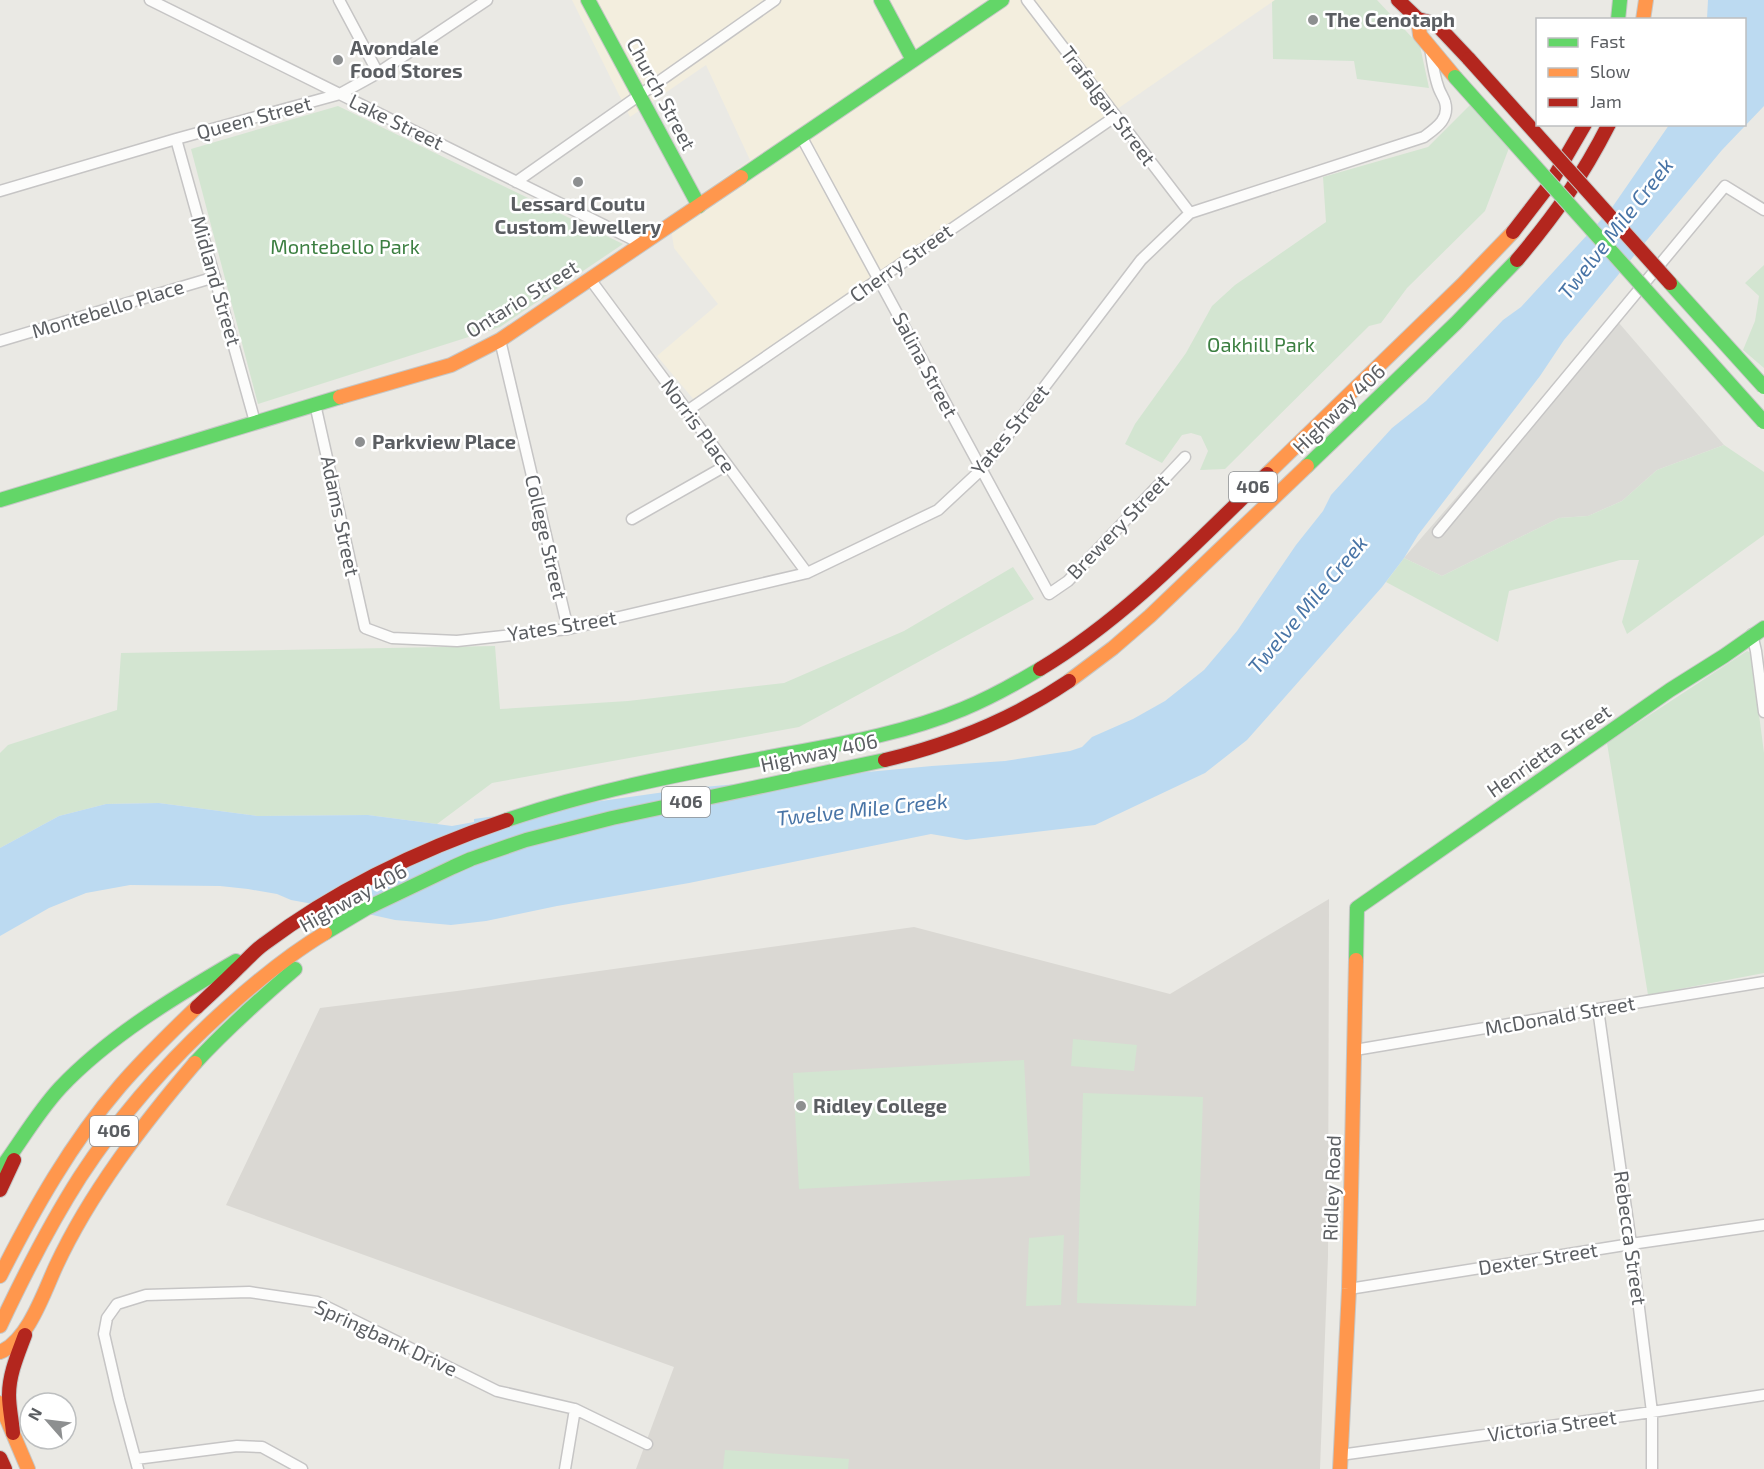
<svg xmlns="http://www.w3.org/2000/svg" width="1764" height="1469" font-family="'Exo 2',sans-serif">
	<style>
		.commercial { fill: #f3eede }
		.industrial { fill: #dbdad6 }
		.education { fill: #dad8d3 }
		.green { fill: #d3e5d1 }
		.water { fill: #bcdaf1 }
		.lines { fill: none; stroke-linecap: round; stroke-linejoin: round }
		.street-casing { stroke: #c6c5c5; stroke-width: 13 }
		.fast-casing { stroke: #c6c7c6; stroke-width: 16 }
		.slow-casing { stroke: #c6c7c6; stroke-width: 16 }
		.jam-casing { stroke: #c6c7c6; stroke-width: 16 }
		.street { stroke: #fcfcfb; stroke-width: 10 }
		.fast { stroke: #63d668; stroke-width: 14 }
		.slow { stroke: #ff974d; stroke-width: 14 }
		.jam { stroke: #b3261e; stroke-width: 14 }
		.fast-bridge-casing { stroke: #c6c7c6; stroke-width: 16; stroke-linecap: butt }
		.jam-bridge-casing { stroke: #c6c7c6; stroke-width: 16; stroke-linecap: butt }
		.fast-bridge { stroke: #63d668; stroke-width: 14 }
		.jam-bridge { stroke: #b3261e; stroke-width: 14 }
		.poi-dot { fill: #8d8f90; stroke: #fff; stroke-width: 2 }
		.labels { text-anchor: middle; stroke-width: 5; stroke-linejoin: round; paint-order: stroke }
		.shield { fill: #fff; stroke: #8c8e91; stroke-width: 1.5 }
		.shield-label { font-size: 18px; font-weight: bold; fill: #5b5e62 }
		.poi-label { font-size: 20px; font-weight: bold; fill: #5b5e62; stroke: #fff; text-anchor: start }
		.street-label { font-size: 20px; fill: #5b5e62; stroke: #fff }
		.park-label { font-size: 20px; fill: #3c7f41; stroke: #fff }
		.water-label { font-size: 21px; font-style: italic; fill: #4874a6; stroke: #fff }
	</style>
	<rect width="100%" height="100%" fill="#eae9e4"/>
	<path class="commercial" d="M572,0H1275L695,401L657,356L718,304L674,248L669,216L750,160L706,65L630,117Z"/>
	<path class="industrial" d="M1613,316L1724,445L1657,470L1622,501L1588,516L1559,518L1442,576L1404,558Z"/>
	<path class="education" d="M1329,899L1328,1256L1320,1469H636L674,1367L226,1205L320,1008L457,991L914,927L1170,994Z"/>
	<path class="green" d="M1275,0H1377L1420,46L1429,88L1357,79L1354,61L1273,59L1272,2Z
		M1472,103L1509,148L1485,211L1407,288L1381,323L1369,326L1225,469L1200,470L1208,451L1201,436L1191,433L1182,435L1162,463L1125,444L1135,424L1186,353L1212,306L1235,285L1326,222L1323,177L1428,147Z
		M338,106L623,244L500,327L258,404L191,149Z
		M1764,265V368L1743,350L1755,321L1759,296L1745,283Z
		M1724,445L1764,472V535L1627,634L1622,622L1639,560H1620L1509,591L1498,642L1386,582L1404,558L1442,576L1559,518L1588,516L1622,501L1657,470Z
		M1013,567L1034,599L799,727L492,783L437,824L368,815L257,816L159,803L106,804L59,816L0,848V753L8,745L117,710L121,653L495,646L500,709L628,701L784,683L904,631Z
		M1747,651L1751,653L1764,753V973L1648,995L1607,743Z
		M1073,1039L1137,1045L1134,1071L1071,1066Z
		M1024,1060L1030,1176L799,1189L793,1073Z
		M1083,1093L1203,1097L1196,1306L1077,1303Z
		M1064,1235L1061,1305L1026,1306L1029,1238Z
		M725,1450L849,1459L848,1469H723Z"/>
	<path class="water" d="M1708,0H1764V106L1722,150L1564,340L1540,376L1418,535L1404,558L1382,587L1247,740L1205,773L1095,825L966,840L931,834L689,883L557,906L486,921L451,925L395,920L368,914L291,900L277,894L248,889L220,886L130,885L86,893L49,908L0,936V848L59,816L106,804L159,803L257,816L368,815L452,826L474,822V819L693,788L932,766L1005,761L1070,751L1082,747L1092,737L1133,719L1165,701L1204,670L1237,631L1296,545L1323,511L1331,495L1392,428L1426,401L1503,320L1521,307L1611,209L1669,125L1744,124V20L1707,19Z"/>
	<g class="lines">
		<g class="street-casing">
			<path id="street" d="M150,0L642,244
				M339,0L378,73
				M1027,0L1190,213
				M801,136L1049,594L1068,581L1185,457
				M176,139L255,422
				M516,182L775,0
				M0,191L176,139L340,94L378,73L487,0
				M590,279L807,573
				M500,340L568,629
				M0,341L215,277
				M315,404L365,628L392,638L457,641L568,629L807,573L938,510L982,469L1141,260L1190,213L1424,137C1436,128 1450,119 1445,102C1444,98 1441,94 1439,89C1434,76 1432,61 1430,47
				M687,411L1116,116
				M632,519L727,465
				M1438,532L1725,186L1764,210
				M1752,634L1756,651L1764,712
				M1598,1009L1631,1244L1652,1412V1469
				M1355,1050L1598,1009L1764,982
				M1349,1289L1631,1244L1764,1225
				M1340,1455L1652,1412L1764,1395
				M136,1459L237,1446L262,1447L302,1469
				M138,1469L119,1399L104,1334L107,1318L117,1304L146,1295L249,1292L317,1302L497,1391L575,1409L647,1444
				M565,1469L575,1409"/>
		</g>
		<g class="fast-casing">
			<path id="fast" d="M588,0L699,206
				M881,0L913,60
				M1618,20L1620,0
				M741,177L1002,0
				M1307,466L1456,323L1517,260
				M0,500L340,397
				M507,820C589,792 675,775 760,759C828,746 898,736 963,709C990,698 1015,684 1040,669
				M325,933L367,908L453,867L471,859L526,840L612,818L885,760
				M1356,960L1357,908L1670,690L1724,656L1764,628
				M195,1063C226,1029 260,999 295,969
				M0,1170C20,1143 37,1113 60,1088C108,1037 176,996 236,961"/>
		</g>
		<g class="slow-casing">
			<path id="slow" d="M1418,19L1420,35L1455,77
				M1643,20L1646,0
				M340,397L451,365L500,340L741,177
				M1267,474L1462,285L1513,232
				M1069,681L1113,648L1150,616L1307,466
				M0,1276C34,1209 71,1143 120,1086C144,1058 171,1032 197,1007
				M0,1326C24,1275 50,1224 80,1177C121,1114 171,1058 227,1008C257,981 290,954 325,933
				M0,1352C28,1341 44,1292 56,1266C90,1193 143,1124 195,1063
				M0,1403L28,1469
				M1340,1469L1349,1289L1356,960"/>
		</g>
		<g class="jam-casing">
			<path id="jam" d="M1398,0L1418,19L1436,24L1469,59
				M1513,232L1550,184L1585,124
				M1517,260C1555,215 1582,177 1609,124
				M1040,669C1125,618 1196,543 1267,474
				M885,760C951,744 1013,719 1069,681
				M197,1007C211,994 224,982 237,969C246,961 254,951 264,944C337,889 421,849 507,820
				M0,1190L14,1160
				M13,1433C12,1420 9,1408 9,1395C9,1374 18,1354 25,1335
				M0,1458L5,1469"/>
		</g>
		<use href="#street" class="street"/>
		<use href="#fast" class="fast"/>
		<use href="#slow" class="slow"/>
		<use href="#jam" class="jam"/>
		<g class="fast-bridge-casing">
			<path id="fast-bridge" d="M1455,77L1764,422
				M1670,283L1764,387"/>
		</g>
		<g class="jam-bridge-casing">
			<path id="jam-bridge" d="M1469,59L1670,283"/>
		</g>
		<use href="#fast-bridge" class="fast-bridge"/>
		<use href="#jam-bridge" class="jam-bridge"/>
	</g>
	<g class="poi-dot">
		<circle cx="1313" cy="20" r="6"/>
		<circle cx="338" cy="60" r="6"/>
		<circle cx="578" cy="182" r="6"/>
		<circle cx="360" cy="442" r="6"/>
		<circle cx="801" cy="1106" r="6"/>
	</g>
	<g class="labels">
		<g class="shield">
			<rect x="1229" y="472" width="48" height="30" rx="4.5"/>
			<rect x="662" y="787" width="48" height="30" rx="4.5"/>
			<rect x="90" y="1116" width="48" height="30" rx="4.5"/>
		</g>
		<g class="shield-label">
			<text x="1253" y="493">406</text>
			<text x="686" y="808">406</text>
			<text x="114" y="1137">406</text>
		</g>
		<g class="poi-label">
			<text x="1325" y="27">The Cenotaph</text>
			<text x="350" y="55">Avondale<tspan x="350" dy="23">Food Stores</tspan></text>
			<text x="578" y="211" text-anchor="middle">Lessard Coutu<tspan x="578" dy="23">Custom Jewellery</tspan></text>
			<text x="372" y="449">Parkview Place</text>
			<text x="813" y="1113">Ridley College</text>
		</g>
		<g class="street-label">
			<text transform="translate(661 94) rotate(62)" y="7">Church Street</text>
			<text transform="translate(1108 106) rotate(53)" y="7">Trafalgar Street</text>
			<text transform="translate(254 118) rotate(-15)" y="7">Queen Street</text>
			<text transform="translate(396 122) rotate(26)" y="7">Lake Street</text>
			<text transform="translate(901 263) rotate(-35)" y="7">Cherry Street</text>
			<text transform="translate(216 281) rotate(74)" y="7">Midland Street</text>
			<text transform="translate(522 299) rotate(-32)" y="7">Ontario Street</text>
			<text transform="translate(108 309) rotate(-17)" y="7">Montebello Place</text>
			<text transform="translate(925 365) rotate(62)" y="7">Salina Street</text>
			<text transform="translate(1339 409) rotate(-44)" y="7">Highway 406</text>
			<text transform="translate(698 426) rotate(54)" y="7">Norris Place</text>
			<text transform="translate(1010 430) rotate(-51)" y="7">Yates Street</text>
			<text transform="translate(340 516) rotate(78)" y="7">Adams Street</text>
			<text transform="translate(1118 527) rotate(-46)" y="7">Brewery Street</text>
			<text transform="translate(546 537) rotate(77)" y="7">College Street</text>
			<text transform="translate(562 626) rotate(-9)" y="7">Yates Street</text>
			<text transform="translate(1549 751) rotate(-35)" y="7">Henrietta Street</text>
			<text transform="translate(819 753) rotate(-12)" y="7">Highway 406</text>
			<text transform="translate(353 898) rotate(-29)" y="7">Highway 406</text>
			<text transform="translate(1560 1016) rotate(-10)" y="7">McDonald Street</text>
			<text transform="translate(1332 1188) rotate(-88)" y="7">Ridley Road</text>
			<text transform="translate(1630 1238) rotate(82)" y="7">Rebecca Street</text>
			<text transform="translate(1538 1259) rotate(-9)" y="7">Dexter Street</text>
			<text transform="translate(386 1338) rotate(25)" y="7">Springbank Drive</text>
			<text transform="translate(1552 1426) rotate(-8)" y="7">Victoria Street</text>
		</g>
		<g class="park-label">
			<text x="345" y="254">Montebello Park</text>
			<text x="1261" y="352">Oakhill Park</text>
		</g>
		<g class="water-label">
			<text transform="translate(1616 229) rotate(-52)" y="7">Twelve Mile Creek</text>
			<text transform="translate(1308 605) rotate(-50)" y="7">Twelve Mile Creek</text>
			<text transform="translate(862 810) rotate(-6)" y="7">Twelve Mile Creek</text>
		</g>
	</g>
	<rect x="1536" y="18" width="210" height="108" fill="#ffffff" stroke="#bdbfc0" stroke-width="1.5"/>
	<rect x="1548" y="38" width="30" height="9" fill="#63d668" stroke="#bdbfc0" stroke-width="1.5"/>
	<text x="1590" y="48" font-size="18" fill="#5b5e62">Fast</text>
	<rect x="1548" y="68" width="30" height="9" fill="#ff974d" stroke="#bdbfc0" stroke-width="1.5"/>
	<text x="1590" y="78" font-size="18" fill="#5b5e62">Slow</text>
	<rect x="1548" y="98" width="30" height="9" fill="#b3261e" stroke="#bdbfc0" stroke-width="1.5"/>
	<text x="1590" y="108" font-size="18" fill="#5b5e62">Jam</text>
	<g transform="translate(48 1421) rotate(298)"><circle r="28" fill="#ffffff" stroke="#bdbfc0" stroke-width="1.5"/>
	<path d="M0-4.5L10 22L0 15L-10 22Z" fill="#8d8f90"/>
	<text y="-9" font-size="16" font-weight="bold" text-anchor="middle" fill="#5b5e62">N</text>
	</g>
</svg>
